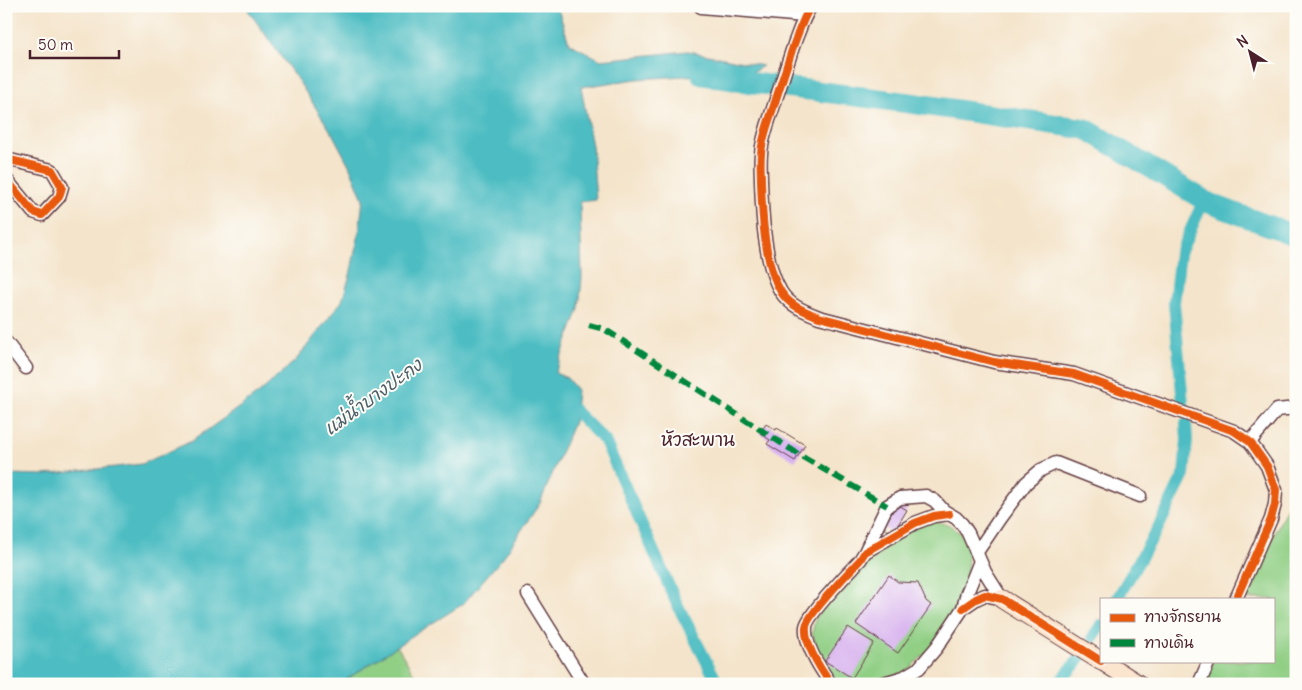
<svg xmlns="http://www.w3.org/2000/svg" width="1302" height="690" font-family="Delius,'Playpen Sans Thai',sans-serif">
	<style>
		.green { fill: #91cf85; stroke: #6e7758 }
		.water { fill: #4ebdc3; stroke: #4c6e77 }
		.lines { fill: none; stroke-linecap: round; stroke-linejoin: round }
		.canal { stroke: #4ebdc3; stroke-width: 12 }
		.river { stroke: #4ebdc3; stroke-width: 21 }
		.building { fill: #d8b2ef }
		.street-casing { stroke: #643d43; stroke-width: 15 }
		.secondary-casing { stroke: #643d43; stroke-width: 20 }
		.street { stroke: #fff; stroke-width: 12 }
		.secondary { stroke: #fce5cf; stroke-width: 18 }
		.quiet { stroke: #00873e; stroke-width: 6; stroke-dasharray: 12 6; stroke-linecap: butt }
		.cycleway-casing { stroke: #fdfcf7; stroke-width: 11 }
		.cycleway { stroke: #e8590c; stroke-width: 8 }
		.labels { text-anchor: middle; stroke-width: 4; stroke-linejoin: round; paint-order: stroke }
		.water-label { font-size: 18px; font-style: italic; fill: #4c5e68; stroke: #fdfcf7 }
		.neighbourhood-label { font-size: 18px; fill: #4a1f2b; stroke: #fdfcf7 }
	</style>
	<rect width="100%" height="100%" fill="#fdfcf7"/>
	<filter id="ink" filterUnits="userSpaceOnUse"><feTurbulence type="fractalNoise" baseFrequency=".02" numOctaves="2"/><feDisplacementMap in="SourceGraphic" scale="10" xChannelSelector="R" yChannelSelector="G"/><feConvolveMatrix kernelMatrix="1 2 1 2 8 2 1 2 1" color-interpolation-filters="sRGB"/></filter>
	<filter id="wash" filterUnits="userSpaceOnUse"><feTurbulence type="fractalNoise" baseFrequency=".0096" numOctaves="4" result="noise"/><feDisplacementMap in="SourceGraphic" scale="20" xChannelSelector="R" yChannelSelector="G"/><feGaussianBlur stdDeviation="1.12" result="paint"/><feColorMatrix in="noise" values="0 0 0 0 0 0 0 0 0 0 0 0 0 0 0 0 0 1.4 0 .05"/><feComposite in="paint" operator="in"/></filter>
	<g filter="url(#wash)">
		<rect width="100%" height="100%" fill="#f4e4cb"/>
		<path class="green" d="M1289,503L1296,505V684H1203L1214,661H1273V599H1243Z
			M934,521L950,525L962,535L968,548L967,575L956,608L935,645L904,673L867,684H838L831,676L819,655L812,633L816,617L863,562L913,528Z
			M397,646L420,684H340Z"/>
		<path class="water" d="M245,6H557L569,43L601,60L688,51L763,66L738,81L702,75L637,79L581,87L592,146L596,200L580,202L582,278L579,309L555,373L567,378L577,390L574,422L540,503L504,556L463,604L415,634L340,684H6V474L44,475L142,464L192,441L259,393L296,360L342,301L350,275L359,233L363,199L349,165L332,133L299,82Z"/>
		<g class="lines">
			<path class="canal" d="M563,399L605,441L676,602L718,684
				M1183,404L1174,303L1180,253L1204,200
				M1117,599L1158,528L1184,475L1187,440L1186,424
				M1093,637L1101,625
				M1058,684L1076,663L1082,654"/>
			<path class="river" d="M702,75L738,81L917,104L1086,129L1209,203L1296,236"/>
		</g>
		<g id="blocks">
			<path class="building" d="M766,424L776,430L777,428L805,445L795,461L767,444L770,440L760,433Z
				M897,504L907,510L893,533L883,528Z
				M889,575L898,582L918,583L926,601L931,605L898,653L856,624Z
				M848,627L874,643L852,678L825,661Z"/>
		</g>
	</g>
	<g filter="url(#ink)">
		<use href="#blocks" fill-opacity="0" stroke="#643d43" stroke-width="1"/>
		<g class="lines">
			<g class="street-casing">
				<path id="street" d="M811,6C803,18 799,31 794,44C788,62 782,81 776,99C771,116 762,136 761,154C760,163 761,172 761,181C762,213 764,264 781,292C790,306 804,311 819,317L994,362L1074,374L1234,431L1250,442L1260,456L1267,466L1276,490L1275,504L1271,519L1236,599
					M701,7L804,16
					M6,159L52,170L62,187L59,197L42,215L33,212L6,179
					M6,342L26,368
					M1250,442L1277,410L1296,408
					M865,552L887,506L900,498L926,496L935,501L944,511L956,518L962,524L968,533L985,572L1002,599
					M977,552L1000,518L1026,483L1041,470L1056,463L1140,496
					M528,594L584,684
					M963,608L976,599L985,595L1002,599
					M831,684C821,670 804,644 806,627C807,615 849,572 860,560L865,552L915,523L934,516L949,514
					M880,684L904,677L919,668L937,647L963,608L967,593L980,561
					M1199,684L1209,661"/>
			</g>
			<g class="secondary-casing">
				<path id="secondary" d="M1002,599L1101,661
					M1102,661L1138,684"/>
			</g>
			<use href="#street" class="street"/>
			<use href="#secondary" class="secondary"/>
			<path class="quiet" d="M589,325L604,329L806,459L887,506"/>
			<g class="cycleway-casing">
				<path id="cycleway" d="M811,6C803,18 799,31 794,44C788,62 782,81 776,99C771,116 762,136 761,154C760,163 761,172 761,181C762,213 764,264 781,292C790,306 804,311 819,317L994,362L1074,374L1234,431L1250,442L1260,456L1267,466L1276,490L1275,504L1271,519L1236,599
					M6,159L52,170L62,187L59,197L42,215L33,212L6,179
					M963,608L976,599L985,595L1002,599L1101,661
					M831,684C821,670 804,644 806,627C807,615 849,572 860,560L865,552L915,523L934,516L949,514"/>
			</g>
			<use href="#cycleway" class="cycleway"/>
		</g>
	</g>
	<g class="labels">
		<g class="water-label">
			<text transform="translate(373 397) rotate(-36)" y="6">แม่น้ำบางปะกง</text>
		</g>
		<g class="neighbourhood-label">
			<text x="698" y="446">หัวสะพาน</text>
		</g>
	</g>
	<rect width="1302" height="690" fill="none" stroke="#fdfcf7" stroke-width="25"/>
	<rect x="1100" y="598" width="175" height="65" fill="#fdfcf7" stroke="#b5a4a5"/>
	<rect x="1110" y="614" width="25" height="8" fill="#e8590c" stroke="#b5a4a5"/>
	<text x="1144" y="622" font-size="15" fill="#4a1f2b">ทางจักรยาน</text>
	<rect x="1110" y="639" width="25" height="8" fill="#00873e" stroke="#b5a4a5"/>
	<text x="1144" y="648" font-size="15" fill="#4a1f2b">ทางเดิน</text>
	<g transform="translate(1250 52) rotate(324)" stroke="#fdfcf7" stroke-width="4" paint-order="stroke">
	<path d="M0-4L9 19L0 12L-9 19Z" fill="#4a1f2b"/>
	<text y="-8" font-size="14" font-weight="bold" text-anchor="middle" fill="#4a1f2b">N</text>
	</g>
	<path d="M30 50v8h89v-8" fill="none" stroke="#4a1f2b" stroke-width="2.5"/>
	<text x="38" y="50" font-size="15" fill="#4a1f2b" stroke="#fdfcf7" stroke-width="4" paint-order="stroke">50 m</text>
</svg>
